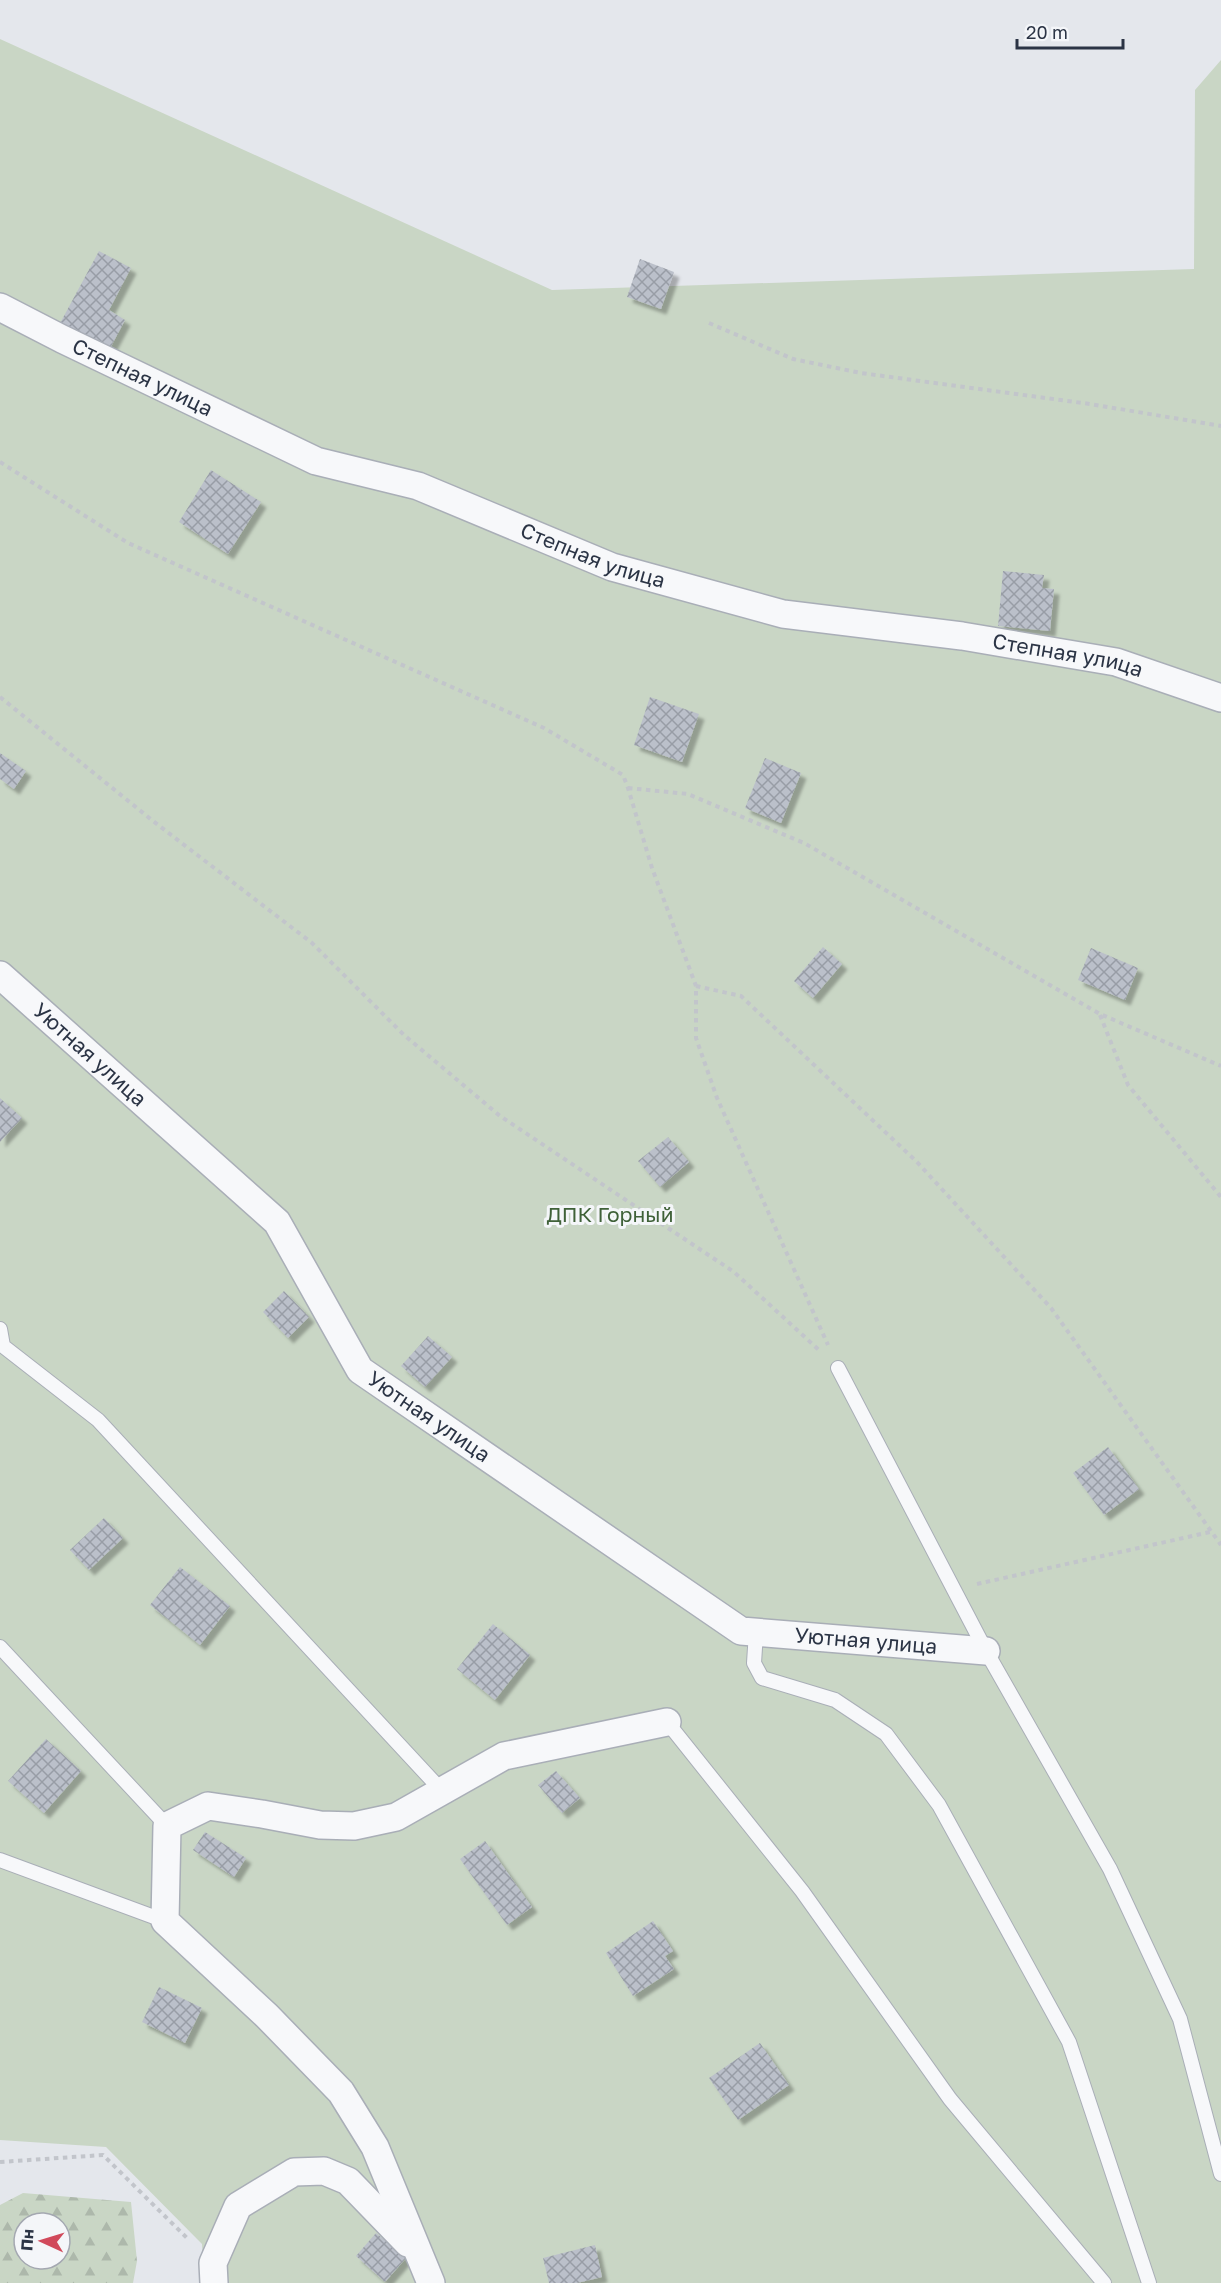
<svg xmlns="http://www.w3.org/2000/svg" width="1221" height="2283" font-family="'Golos Text',sans-serif">
	<style>
		.forest { fill: url(#forest-firs); fill-rule: evenodd }
		.green { fill: #c9d6c5 }
		.building { fill: url(#building-cross-hatch); filter: url(#shadow) }
		.lines { fill: none; stroke-linecap: round; stroke-linejoin: round }
		.service-casing { stroke: #a9aeb7; stroke-width: 16 }
		.minor-casing { stroke: #a9aeb7; stroke-width: 30 }
		.path { stroke: #c2c5cb; stroke-width: 4; stroke-dasharray: 4.5 4.5; stroke-linecap: butt }
		.service { stroke: #f7f8fa; stroke-width: 14 }
		.minor { stroke: #f7f8fa; stroke-width: 27 }
		.labels { text-anchor: middle; stroke-width: 6; stroke-linejoin: round; paint-order: stroke }
		.street-label { font-size: 21px; fill: #2b3445; stroke: #f4f6f9 }
		.park-label { font-size: 21px; fill: #3f6138; stroke: #f4f6f9 }
	</style>
	<defs>
		<pattern id="forest-firs" width="22" height="20" patternUnits="userSpaceOnUse" patternTransform="scale(1.5)"><rect width="22" height="20" fill="#c9d6c5"/><path d="M5 1l3.5 6h-7zM16 11l3.5 6h-7z" fill="#adb8ab"/></pattern>
		<pattern id="building-cross-hatch" width="8" height="8" patternUnits="userSpaceOnUse" patternTransform="scale(1.5)"><rect width="8" height="8" fill="#bbc0ca"/><path d="M0 0l8 8M0 8l8-8" fill="none" stroke="#989da6"/></pattern>
		<filter id="shadow"><feDropShadow dx="5.5" dy="5.5" stdDeviation="1.5" flood-color="#0004"/></filter>
	</defs>
	<rect width="100%" height="100%" fill="#e4e7ec"/>
	<path class="forest" d="M23,2193L131,2202L137,2261L133,2283H0V2205ZM24,2223H60V2259H24Z"/>
	<path class="green" d="M0,39L552,290L1194,269L1195,90L1221,60V2283H204L202,2244L106,2147L0,2140Z"/>
	<path class="building" d="M99,251L131,268L109,310L125,320L107,354L58,327Z
		M640,259L674,272L661,309L627,297Z
		M211,470L261,502L228,554L179,522Z
		M1003,571L1044,575L1042,588L1054,589L1050,631L998,626Z
		M650,697L699,714L682,762L634,745Z
		M0,753L26,771L14,789L0,779Z
		M765,758L801,773L781,823L745,808Z
		M823,947L842,964L813,998L794,981Z
		M1091,948L1138,968L1125,1000L1078,980Z
		M0,1098L22,1118L0,1142Z
		M668,1137L689,1162L660,1187L638,1161Z
		M284,1291L309,1317L288,1338L263,1312Z
		M428,1336L452,1357L425,1387L401,1366Z
		M1108,1447L1139,1489L1104,1515L1073,1473Z
		M104,1518L123,1538L89,1570L70,1550Z
		M180,1567L230,1606L200,1645L150,1605Z
		M493,1624L530,1655L495,1700L457,1669Z
		M46,1739L81,1771L44,1813L8,1781Z
		M556,1771L580,1798L562,1813L538,1785Z
		M205,1832L246,1858L234,1877L193,1850Z
		M485,1841L532,1907L507,1925L460,1859Z
		M653,1921L673,1951L665,1956L674,1969L633,1996L606,1953Z
		M159,1987L202,2008L185,2043L142,2022Z
		M760,2043L789,2085L738,2120L709,2078Z
		M376,2233L406,2258L385,2282L356,2256Z
		M595,2245L602,2277L577,2283H549L543,2258Z"/>
	<g class="lines">
		<g class="service-casing">
			<path id="service" d="M0,1329L3,1346L98,1420L443,1792
				M838,1368L986,1651L1110,1869L1180,2019L1221,2174
				M756,1632L754,1663L762,1678L835,1700L886,1734L939,1805L1069,2042L1149,2283
				M0,1647L167,1826
				M667,1722L802,1891L950,2099L1104,2283
				M0,1860L165,1921"/>
		</g>
		<g class="minor-casing">
			<g id="minor">
				<path id="s1" d="M0,307L62,339L316,461L418,486L612,567L783,614L962,636L1116,662L1221,698"/>
				<path id="s2" d="M0,975L277,1222L360,1370L741,1631L986,1651"/>
				<path d="M214,2283L213,2263L238,2206L294,2172L324,2171L348,2181L408,2243"/>
				<path d="M431,2283L375,2147L341,2092L267,2016L165,1921L167,1826L208,1806L262,1814L320,1825L354,1826L396,1817L504,1756L667,1722"/>
			</g>
		</g>
		<path class="path" d="M709,323L793,359L861,373L1090,404L1221,426
			M0,462L128,543L544,728L623,775L628,788L652,868L696,986V1038L717,1098L828,1345
			M0,697L153,821L312,943L404,1035L500,1116L734,1272L820,1351
			M628,788L688,794L804,843L1100,1014L1221,1066
			M696,986L741,996L917,1162L1051,1308L1221,1545
			M1100,1015L1128,1085L1221,1197
			M977,1584L1210,1532
			M0,2162L103,2155L189,2240"/>
		<use href="#service" class="service"/>
		<use href="#minor" class="minor"/>
	</g>
	<g class="labels">
		<g class="street-label">
			<text dy="7" stroke="none"><textPath href="#s1" startOffset="159">Степная улица</textPath></text>
			<text dy="7" stroke="none"><textPath href="#s1" startOffset="645">Степная улица</textPath></text>
			<text dy="7" stroke="none"><textPath href="#s1" startOffset="1132">Степная улица</textPath></text>
			<text dy="7" stroke="none"><textPath href="#s2" startOffset="120">Уютная улица</textPath></text>
			<text dy="7" stroke="none"><textPath href="#s2" startOffset="624">Уютная улица</textPath></text>
			<text dy="7" stroke="none"><textPath href="#s2" startOffset="1128">Уютная улица</textPath></text>
		</g>
		<g class="park-label">
			<text x="610" y="1222">ДПК Горный</text>
		</g>
	</g>
	<g transform="translate(42 2241) rotate(274)"><circle r="28" fill="#f4f6f9" stroke="#a4a8b1" stroke-width="1.5"/>
	<path d="M0-4.5L10 22L0 15L-10 22Z" fill="#d1495b"/>
	<text y="-9" font-size="16" font-weight="bold" text-anchor="middle" fill="#2b3445">Пн</text>
	</g>
	<path d="M1017 39v9h106v-9" fill="none" stroke="#2b3445" stroke-width="3"/>
	<text x="1026" y="39" font-size="18" fill="#2b3445" stroke="#f4f6f9" stroke-width="4.5" paint-order="stroke">20 m</text>
</svg>
